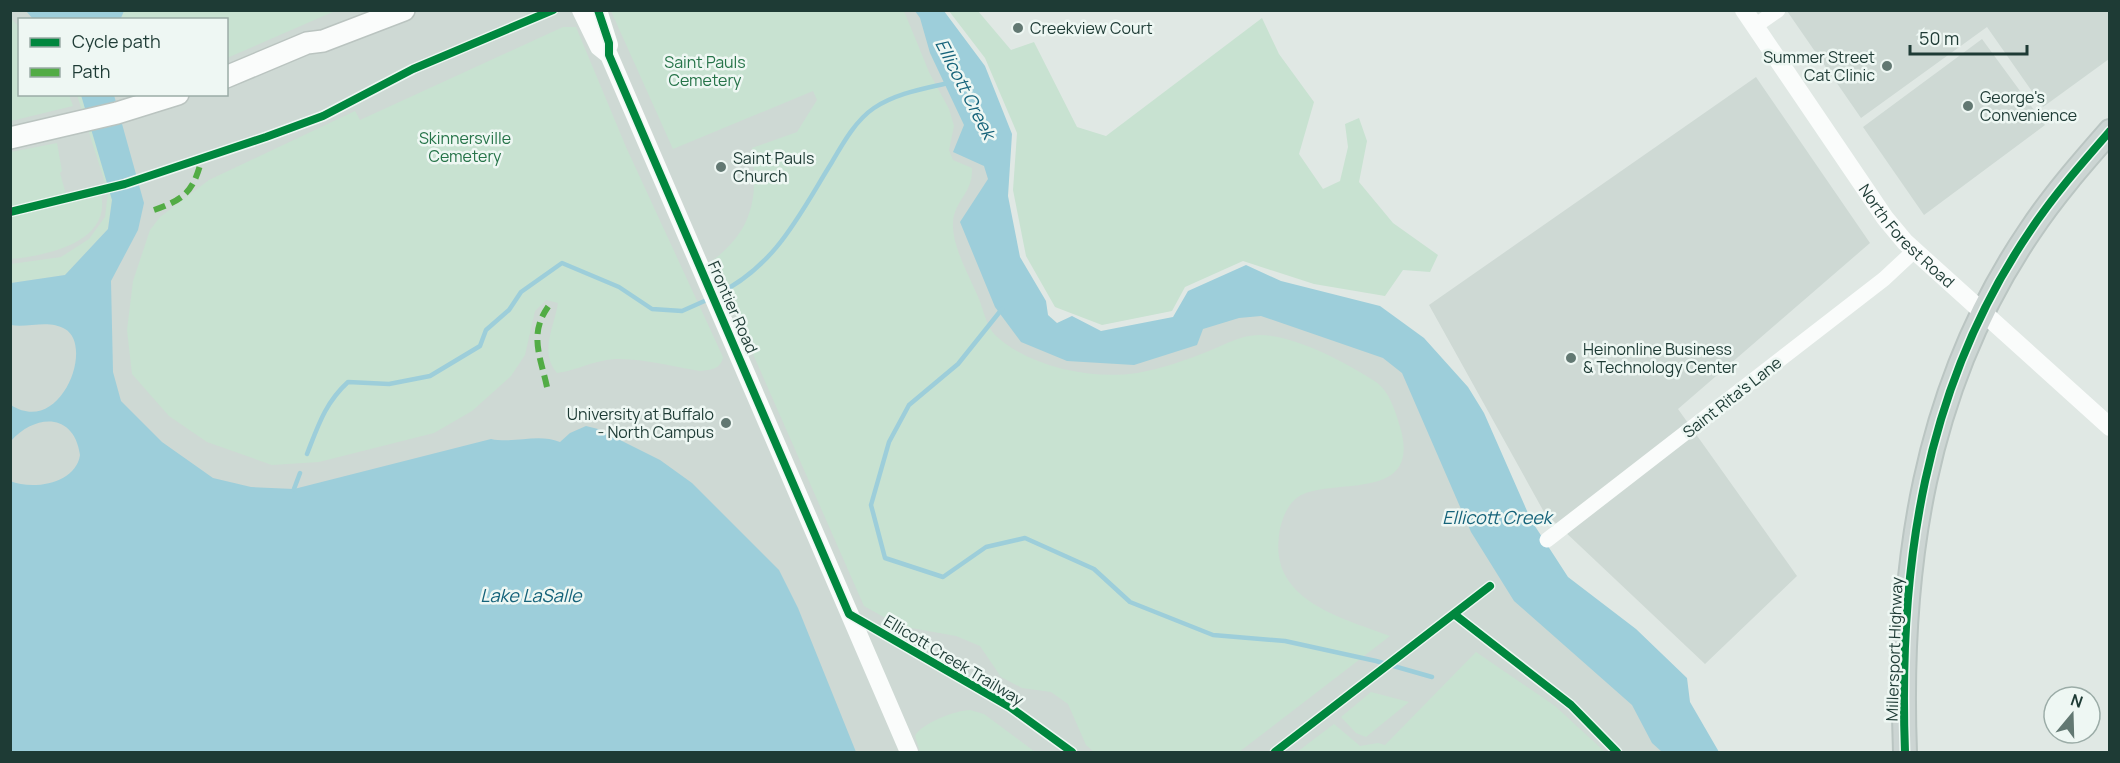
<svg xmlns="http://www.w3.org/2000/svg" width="2120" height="763" font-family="Manrope,sans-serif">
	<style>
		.built { fill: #ced9d4; fill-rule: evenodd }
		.green { fill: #c8e2d1 }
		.water { fill: #9dceda }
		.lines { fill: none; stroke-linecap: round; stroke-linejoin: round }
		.stream { stroke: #9dceda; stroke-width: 4.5 }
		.secondary-casing { stroke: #bac4c0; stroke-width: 24 }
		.primary-casing { stroke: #bac5c2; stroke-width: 26 }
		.minor { stroke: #fafcfb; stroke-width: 15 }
		.tertiary { stroke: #fafcfb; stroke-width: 18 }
		.secondary { stroke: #fafcfb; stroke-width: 21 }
		.primary { stroke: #ccd5d3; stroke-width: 22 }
		.quiet { stroke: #52ac45; stroke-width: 6; stroke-dasharray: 12 6; stroke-linecap: butt }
		.cycleway-casing { stroke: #eef7f3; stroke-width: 11 }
		.cycleway { stroke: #00873e; stroke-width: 8 }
		.poi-dot { fill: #627872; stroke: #eef7f3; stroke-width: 2 }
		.labels { text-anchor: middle; stroke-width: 5; stroke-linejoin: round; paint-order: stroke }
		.poi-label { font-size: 16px; fill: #1e3b35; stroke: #eef7f3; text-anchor: start }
		.park-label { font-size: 16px; fill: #267449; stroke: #eef7f3 }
		.street-label { font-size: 16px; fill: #1e3b35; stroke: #eef7f3 }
		.water-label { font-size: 18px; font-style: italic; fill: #15637a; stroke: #eef7f3 }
	</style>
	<rect width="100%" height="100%" fill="#e0e8e4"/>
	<path class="built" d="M10,11H923L964,79L1030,339L1110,351L1264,303L1403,346L1477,494L1705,752H11ZM20,20H226V94H20Z
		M1787,11H2109V59L2043,107L1987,27L1861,118Z
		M1982,39L2045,125L1924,215L1863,127Z
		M1756,77L1870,243L1678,409L1797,576L1705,664L1544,512L1429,305Z"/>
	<path class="green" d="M124,10L335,11L227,58L226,20H121Z
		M611,11H904L929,72L949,109L954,126L949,150L953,160L972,168C973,194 954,200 953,223C952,247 970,277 979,299C983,309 987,327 995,335C1029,367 1091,380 1137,373C1160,369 1187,360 1209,351C1227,344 1240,335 1260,335C1295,335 1347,363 1376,382C1390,392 1396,413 1401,430C1420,504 1332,476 1298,497C1287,504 1280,523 1279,536C1270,601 1343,618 1390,636L1239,752H1094L1086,745L1068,704L1051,692L1022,688L1001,677L980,646L956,636L900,626L864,606L712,261C754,229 758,197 752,148L797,132L817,100L813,91L673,149Z
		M949,11H978L1011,50L1034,42L1077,127L1106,136L1262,18L1279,54L1314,102L1299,154L1323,189L1340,181L1348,147L1345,124L1359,118L1367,141L1359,182L1393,223L1438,255L1430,272L1403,270L1385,296L1314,284L1243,261L1185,287L1172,311L1102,325L1055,307L1026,256L1013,190L1017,133L985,58Z
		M11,18L19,27L20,94L69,95L73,106L11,121Z
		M563,27H576L626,147L723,357C721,369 711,370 700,371C672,367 629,354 602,361C587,364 573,371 557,373C539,352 554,328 558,303L546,300L535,311L525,355L511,376L472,411L434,433L319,462L272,465L207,442L169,416L132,374L127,330L133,281L150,230L160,217L209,180L355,111L360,120Z
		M77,95H81L112,200L108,229L65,275L11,283V264L61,257L89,239L105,217L108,192Z
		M57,143L62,171L60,173L67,198L11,210V152Z
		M101,194C112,243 45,256 11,259V216Z
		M1476,652L1555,706L1605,752H1297L1334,724L1360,746L1378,743L1385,745Z
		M1371,692L1409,702L1366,737L1356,733L1341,717Z
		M970,710L984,714L1035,752H920L915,736C920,724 956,710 970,710Z"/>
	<path class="water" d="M26,11H124L120,20L33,19Z
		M915,11H944L985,66L1012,134L1008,196L1020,257L1046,301L1048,315L1057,323L1072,316L1101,331L1173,317L1188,291L1246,265L1281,281L1380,306L1424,338L1468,387L1484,413L1531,520L1568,577L1636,629L1687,678L1690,702L1719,752H1662L1652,743L1632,705L1514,601L1471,532L1402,373L1383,358L1261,316L1239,318L1203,329L1197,345L1134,365L1067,361L1021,342L995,307L960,222L988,179L984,166L953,152L964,125L930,53L920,18Z
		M81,95H114L144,203L138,230L111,281L113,372L121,401L162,442L213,478L251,487L294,489L491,439C514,444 537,433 560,442L570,433L586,426L598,429L660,460L692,483L779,570L798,608L856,752H11L10,481C34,491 76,483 80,455C74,412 35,414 11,441V405C60,437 95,346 65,329C49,319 28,328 11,325V283L65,275L108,229L112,200Z"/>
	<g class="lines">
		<path class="stream" d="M716,295C776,266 799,215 832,162C843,143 856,120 874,108C897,93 923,89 948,83
			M1002,309L958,364L909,405L889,442L871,505L885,558L943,577L986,547L1025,538L1094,569L1130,602L1213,635L1285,641L1376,661L1432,677
			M307,454C318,426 325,403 348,382L389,384L430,376L480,346L486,330L509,310L521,292L562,263L619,287L652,309L682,311L709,299
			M294,489L300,473"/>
		<g class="secondary-casing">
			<path id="secondary" d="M226,77L307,43L323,41L404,10
				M10,138L117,113L178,94"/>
		</g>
		<g class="primary-casing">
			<path id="primary" d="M1905,752C1898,568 1924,387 2030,231C2053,196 2082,163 2110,131"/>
		</g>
		<path class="minor" d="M1755,26L1778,10
			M1547,540L1884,279L1914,251"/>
		<g class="tertiary">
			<path d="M581,10L599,47L609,55L909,752"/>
			<path d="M598,10L609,45"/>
			<path id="s1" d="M1744,10L1885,218L1905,242L2110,427"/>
		</g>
		<use href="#secondary" class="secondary"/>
		<use href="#primary" class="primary"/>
		<path class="quiet" d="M154,210C186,199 194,190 202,158
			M547,387C540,355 528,333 550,304"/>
		<g class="cycleway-casing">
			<path id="cycleway" d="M598,10L609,43V55L849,614L1010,707L1072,752
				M10,212L125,184L266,137L323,116L413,69L553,10
				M1454,614L1571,705L1617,752
				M1275,752L1490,586
				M1905,752C1898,568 1924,387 2030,231C2053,196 2082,163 2110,131"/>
		</g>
		<use href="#cycleway" class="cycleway"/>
	</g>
	<g class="poi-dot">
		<circle cx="1018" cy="28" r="6"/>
		<circle cx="1887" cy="66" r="6"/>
		<circle cx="1968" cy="106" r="6"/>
		<circle cx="721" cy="167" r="6"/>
		<circle cx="1571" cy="358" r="6"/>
		<circle cx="726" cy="423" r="6"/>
	</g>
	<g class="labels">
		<g class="poi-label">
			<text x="1030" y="34">Creekview Court</text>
			<text x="1875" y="63" text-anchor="end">Summer Street<tspan x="1875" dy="18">Cat Clinic</tspan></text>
			<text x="1980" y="103">George's<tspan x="1980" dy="18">Convenience</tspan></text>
			<text x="733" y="164">Saint Pauls<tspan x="733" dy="18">Church</tspan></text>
			<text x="1583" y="355">Heinonline Business<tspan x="1583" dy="18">&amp; Technology Center</tspan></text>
			<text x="714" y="420" text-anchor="end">University at Buffalo<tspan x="714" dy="18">- North Campus</tspan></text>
		</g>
		<g class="park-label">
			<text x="705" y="68">Saint Pauls<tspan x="705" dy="18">Cemetery</tspan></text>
			<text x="465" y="144">Skinnersville<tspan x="465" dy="18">Cemetery</tspan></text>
		</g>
		<g class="street-label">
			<text dy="6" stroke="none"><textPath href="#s1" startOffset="279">North Forest Road</textPath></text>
			<text transform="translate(733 307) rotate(66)" y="6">Frontier Road</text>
			<text transform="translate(1732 397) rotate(-38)" y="6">Saint Rita's Lane</text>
			<text transform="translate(1894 649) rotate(-88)" y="6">Millersport Highway</text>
			<text transform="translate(954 660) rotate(31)" y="6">Ellicott Creek Trailway</text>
		</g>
		<g class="water-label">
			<text transform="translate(965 89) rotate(63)" y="6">Ellicott Creek</text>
			<text x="1497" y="524">Ellicott Creek</text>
			<text x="531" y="602">Lake LaSalle</text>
		</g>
	</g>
	<rect width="2120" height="763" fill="none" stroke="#1e3b35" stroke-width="24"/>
	<rect x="18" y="18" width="210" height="78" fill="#eef7f3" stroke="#9baca7" stroke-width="1.5"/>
	<rect x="30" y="38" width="30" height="9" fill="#00873e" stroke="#9baca7" stroke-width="1.5"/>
	<text x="72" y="48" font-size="18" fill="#1e3b35">Cycle path</text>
	<rect x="30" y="68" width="30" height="9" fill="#52ac45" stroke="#9baca7" stroke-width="1.5"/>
	<text x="72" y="78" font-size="18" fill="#1e3b35">Path</text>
	<g transform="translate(2072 715) rotate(19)"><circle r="28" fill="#eef7f3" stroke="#9baca7" stroke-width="1.5"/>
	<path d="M0-4.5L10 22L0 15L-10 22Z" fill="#627872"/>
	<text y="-9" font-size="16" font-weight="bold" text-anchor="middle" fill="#1e3b35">N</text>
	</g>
	<path d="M1910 45v9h117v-9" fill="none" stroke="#1e3b35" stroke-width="3"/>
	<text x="1919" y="45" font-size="18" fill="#1e3b35" stroke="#eef7f3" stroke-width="4.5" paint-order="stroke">50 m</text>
</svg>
